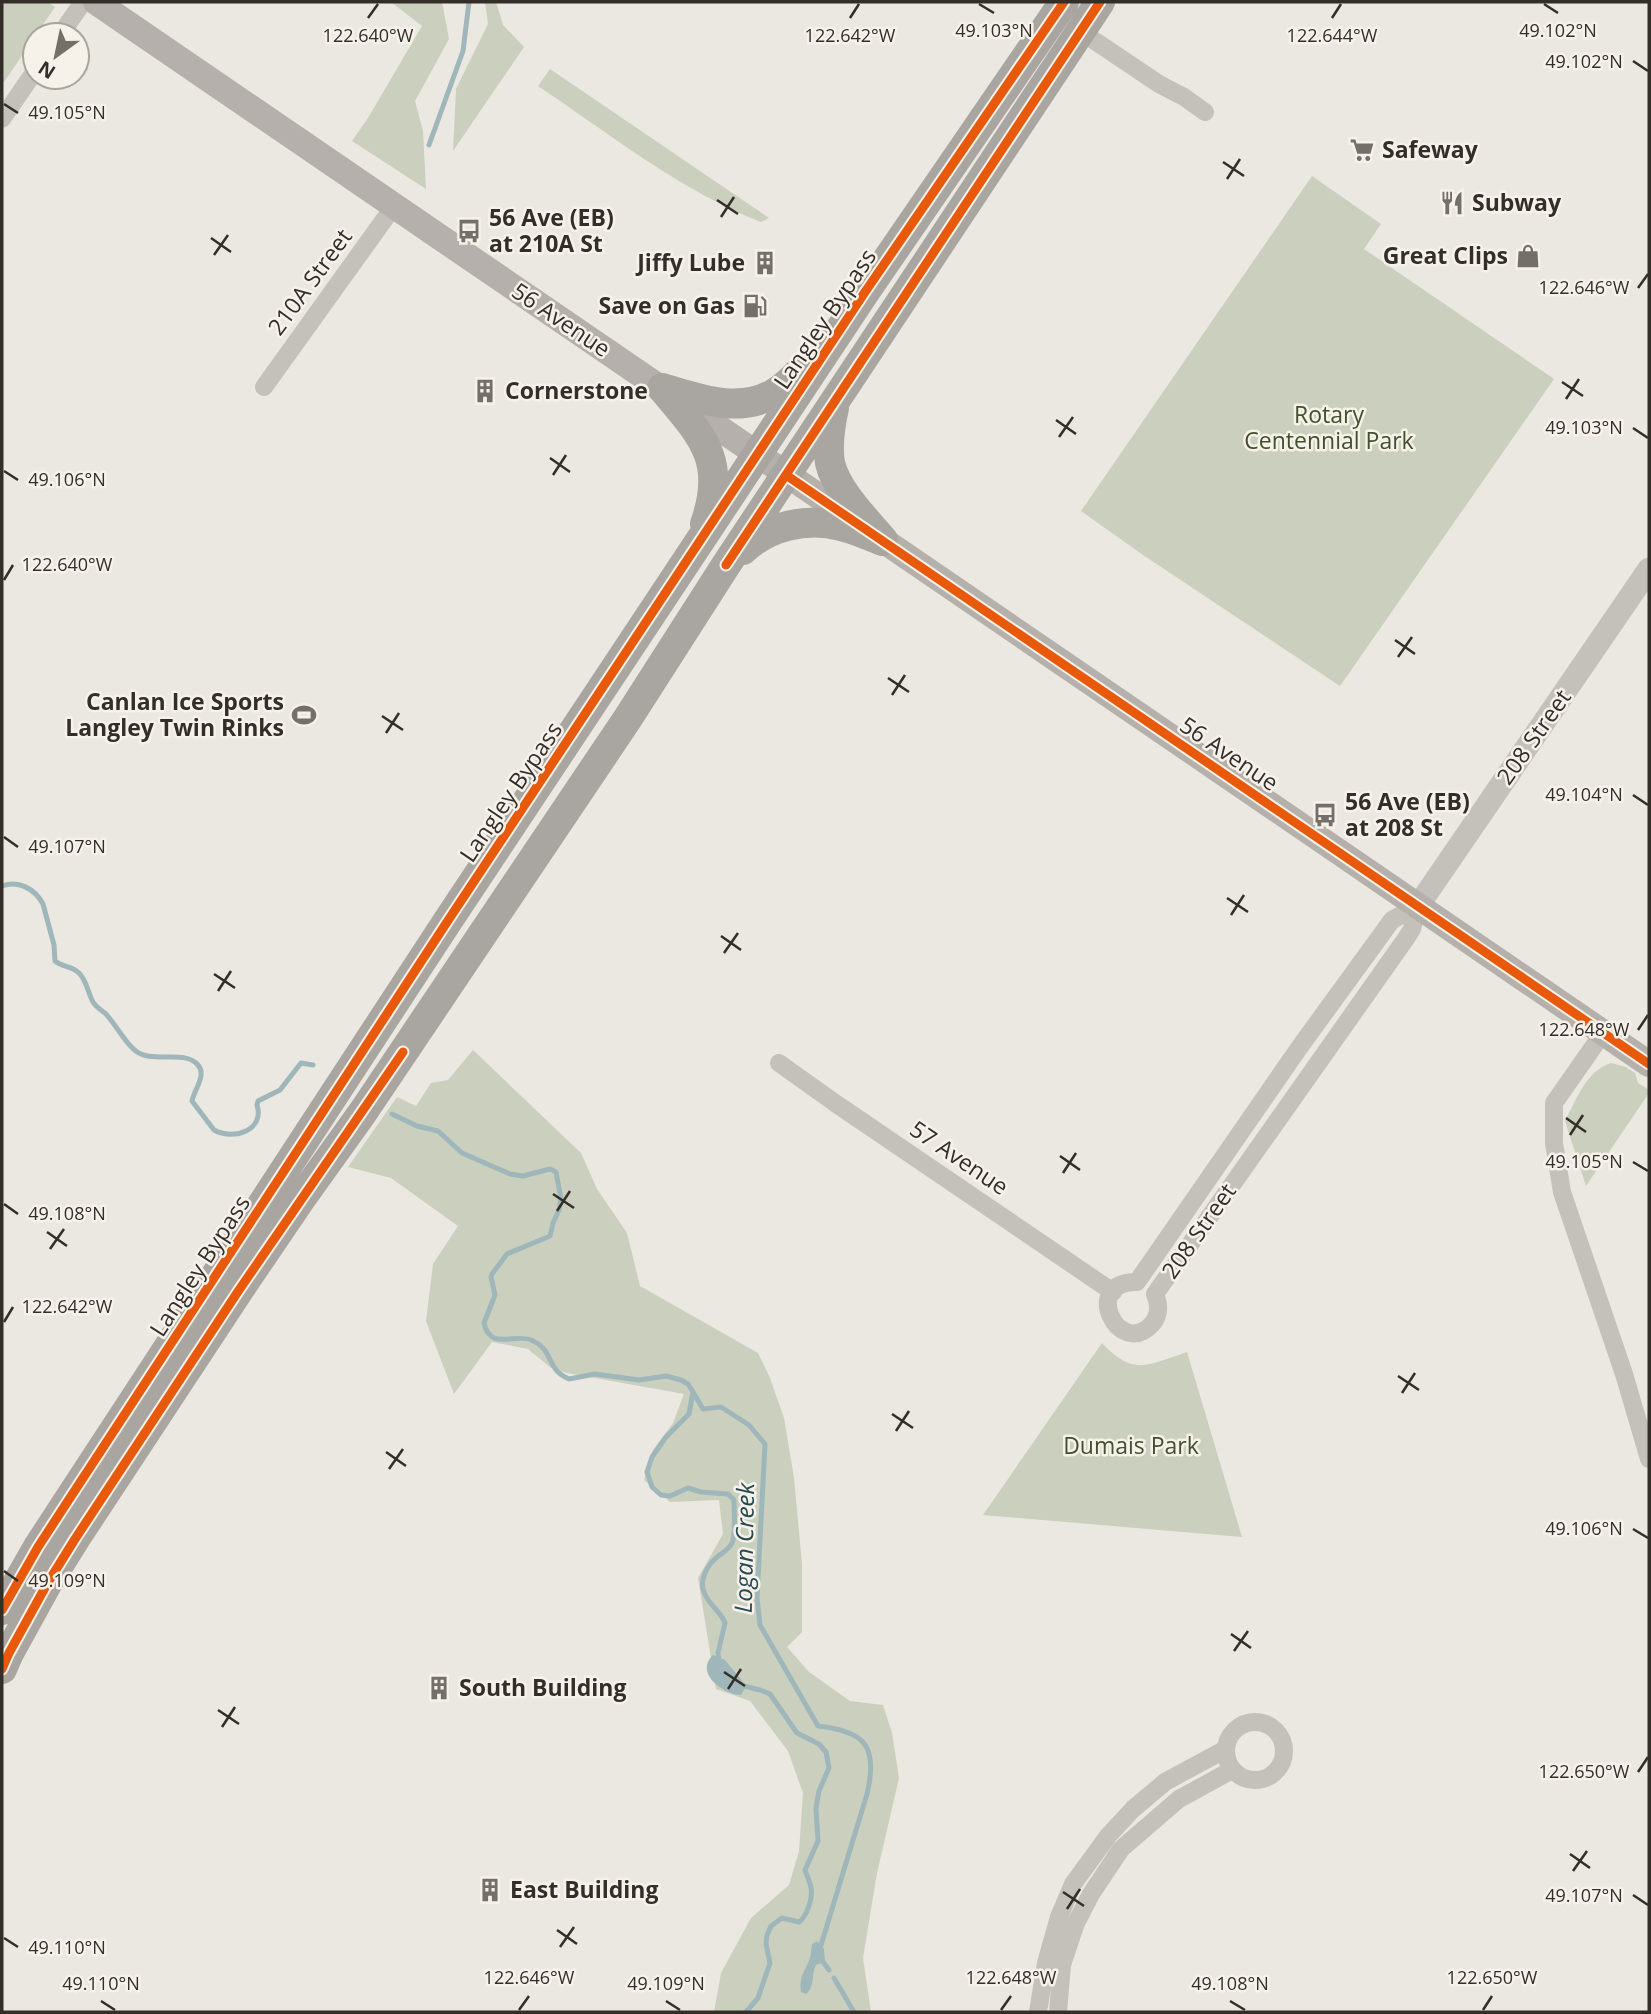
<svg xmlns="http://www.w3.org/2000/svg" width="1651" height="2014" font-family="'Open Sans',sans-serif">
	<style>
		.green { fill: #cad0bd }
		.water { fill: #9fb7ba }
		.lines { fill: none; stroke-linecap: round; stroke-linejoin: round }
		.stream { stroke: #9fb7ba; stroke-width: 5 }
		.minor { stroke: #c4c0ba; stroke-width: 18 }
		.tertiary { stroke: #c4c0ba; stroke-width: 23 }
		.secondary { stroke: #b5b0ab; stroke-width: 26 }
		.primary { stroke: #a9a5a0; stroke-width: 30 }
		.cycleway-casing { stroke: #f7f2e9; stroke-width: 13 }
		.cycleway { stroke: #e8590c; stroke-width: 9 }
		.ticks { fill: none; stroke: #342e29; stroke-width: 2.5 }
		.labels { text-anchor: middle; stroke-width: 5; stroke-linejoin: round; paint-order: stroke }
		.poi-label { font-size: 23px; font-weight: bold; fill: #342e29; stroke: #f7f2e9; text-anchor: start }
		.street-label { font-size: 23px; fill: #342e29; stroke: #f7f2e9 }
		.park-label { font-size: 23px; fill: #41502f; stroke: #f7f2e9 }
		.water-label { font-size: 24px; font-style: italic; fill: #234951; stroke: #f7f2e9 }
		.ticks-label { font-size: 18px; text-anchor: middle; fill: #342e29; stroke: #f7f2e9; stroke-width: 5; stroke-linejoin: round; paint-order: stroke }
	</style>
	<rect width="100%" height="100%" fill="#ebe7e1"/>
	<path class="green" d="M2,2H47L55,7L2,85Z
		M391,2H442L449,39L415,101L423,131L426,189L352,141L368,118L422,26Z
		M485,2H496L503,25L524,47L453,151L456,89L488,24Z
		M550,69L769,218L761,222C683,192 608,133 538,86Z
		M1312,176L1381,224L1364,249L1554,379L1340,686L1143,555L1081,511Z
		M473,1050L581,1153L597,1189L627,1233L640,1286L758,1353L770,1378L784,1418L794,1478L802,1564V1632L787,1647L809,1672L850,1701L883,1705L892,1733L899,1778L877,1873L863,1958L871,2012H714L721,1973L751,1918L789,1885L799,1851L803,1793L788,1751L750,1701L716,1689L698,1578L723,1534L719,1500L670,1502L644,1480L653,1450L673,1423L684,1394L567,1373L551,1368L528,1349L492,1342L454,1394L426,1321L433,1264L458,1226L391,1178L348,1167L397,1097L416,1106L431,1083L448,1080Z
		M1611,1063L1626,1067L1635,1073L1638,1083L1649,1090V1093L1586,1186L1565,1121C1577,1099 1586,1071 1611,1063Z
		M1102,1343C1134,1377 1148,1365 1187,1352L1242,1537L983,1515Z"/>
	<path class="water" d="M713,1655L725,1660L744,1683L746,1687L741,1695C723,1694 694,1673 713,1655Z
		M817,1941L824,1949L825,1962L816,1965C811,1975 815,1987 806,1994L801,1992C799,1979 803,1974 808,1963C811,1957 811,1950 812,1944Z"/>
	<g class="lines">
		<path class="stream" d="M429,145L463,51L469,2
			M2,886C19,880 35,889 43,904L54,945L55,961C62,967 72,966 79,973C87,981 88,993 93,1002C96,1007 101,1010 105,1013C116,1024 128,1049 141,1054C157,1062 185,1050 198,1065C207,1075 194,1090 192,1101L214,1130C234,1141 265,1130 257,1105L258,1101L280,1090L301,1063L313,1065
			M392,1114L417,1126L438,1131L462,1153L510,1174L523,1176L550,1169L556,1172L561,1199L559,1210L553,1223L550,1236L507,1254L492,1274L491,1277L495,1295L484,1323C490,1351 514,1333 531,1340C555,1350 545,1369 569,1379L595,1374L639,1380L666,1376L681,1380L688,1384L693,1392L689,1414L666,1437L652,1457L647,1472L652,1487L661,1495L670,1496L688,1488L701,1492L728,1494L734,1500C734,1511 736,1535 732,1543C729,1550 721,1553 716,1558C707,1566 699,1580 704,1592C709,1606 720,1610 725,1623L718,1653L719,1660
			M693,1392L703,1409L721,1407L749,1425L765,1444L757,1598L760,1625L818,1726C866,1731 878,1747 867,1794L818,1955L829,1970
			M740,1685L760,1690L770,1694L797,1733L819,1744L826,1752L829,1768L819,1791L816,1808L818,1841L805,1870C807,1876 810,1882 811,1888C813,1898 807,1916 799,1922L782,1918L771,1926L767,1935L766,1944L770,1963L758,1998L746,2012
			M834,1978L854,2012"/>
		<path class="minor" d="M1080,31L1159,84L1184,97L1205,112
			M60,35L83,2
			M2,119L35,71
			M264,387L394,206
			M1418,906L1412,929L1407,937L1155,1294C1159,1304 1160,1315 1152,1324C1119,1360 1080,1281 1137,1282L1299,1048L1392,920Z
			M1603,1033L1554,1103V1143L1562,1192L1624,1374L1649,1459
			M779,1063L835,1103L1113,1292
			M1226 1751a29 29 0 1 1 58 0a29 29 0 1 1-58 0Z
			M1038,2012L1046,1963L1059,1917L1073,1884L1108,1836L1133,1809L1165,1782L1226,1749
			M1058,2012L1062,1965L1076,1923L1091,1894L1121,1849L1179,1799L1232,1770"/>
		<path class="tertiary" d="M1418,906L1649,569"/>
		<path class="secondary" d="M96,2L1649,1064"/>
		<path class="primary" d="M662,388C698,398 737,414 773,394C784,388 794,378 802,369
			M662,388C701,435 728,459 705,524
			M834,408C830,426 827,444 830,463C836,490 865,519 883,540
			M743,550C768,526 807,517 841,526C855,529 869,536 883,541
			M2,1610L38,1547L66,1504L449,919L865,292L1064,2
			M2,1669L9,1653L47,1584L75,1539L239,1290L300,1200L363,1112L628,718L726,565L1100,2"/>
		<g class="cycleway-casing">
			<path id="cycleway" d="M786,475L1649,1064
				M726,565L1100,2
				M2,1610L38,1547L66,1504L449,919L865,292L1064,2
				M2,1669L9,1653L47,1584L75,1539L239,1290L403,1052"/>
		</g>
		<use href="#cycleway" class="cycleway"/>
	</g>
	<path class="ticks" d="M979,4L994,13M1544,4L1558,13M368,18L378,4M850,18L859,4M1332,18L1341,4M1633,61L1648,71M4,104L18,113M1223,162L1244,176M1227,179L1240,159M717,200L738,214M721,217L734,197M211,238L231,252M214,255L228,235M1638,288L1648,274M1562,382L1583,396M1566,399L1579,379M1056,420L1076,434M1633,428L1648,438M1059,437L1073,417M550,458L570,472M4,471L18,480M553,475L566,455M4,580L13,565M1395,640L1415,654M1398,657L1412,637M888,678L909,692M892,695L905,675M382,716L403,730M386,733L399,713M1633,795L1648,805M4,837L18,847M1227,898L1248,912M1231,915L1244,895M721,936L741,950M724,953L738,933M214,974L235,988M218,991L231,971M1638,1030L1648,1015M1566,1118L1586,1132M1570,1135L1583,1115M1060,1156L1080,1170M1633,1162L1648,1171M1063,1173L1076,1153M553,1194L574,1208M4,1204L18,1214M557,1211L570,1191M47,1232L67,1246M50,1249L64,1229M4,1322L13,1307M1398,1376L1419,1390M1402,1393L1415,1373M892,1414L913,1428M896,1431L909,1411M386,1452L406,1466M389,1469L403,1449M1633,1529L1648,1538M4,1571L18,1581M1231,1634L1251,1648M1234,1651L1248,1631M724,1672L745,1686M728,1689L741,1669M218,1710L239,1724M222,1727L235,1707M1638,1772L1648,1757M1570,1854L1590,1868M1573,1871L1587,1851M1063,1892L1084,1906M1633,1895L1648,1905M1067,1909L1080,1889M557,1930L577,1944M4,1938L18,1947M560,1947L574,1927M101,2001L115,2010M666,2001L680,2010M1230,2001L1245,2010M519,2010L529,1996M1001,2010L1011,1996M1483,2010L1492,1996"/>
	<defs>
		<g id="supermarket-bare" transform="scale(1.89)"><path d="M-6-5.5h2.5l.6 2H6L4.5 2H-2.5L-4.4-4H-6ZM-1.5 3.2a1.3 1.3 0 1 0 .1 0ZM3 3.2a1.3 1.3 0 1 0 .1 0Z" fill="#746f69" stroke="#f7f2e9" stroke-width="2.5" paint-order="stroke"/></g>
		<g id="restaurant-bare" transform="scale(1.89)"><path d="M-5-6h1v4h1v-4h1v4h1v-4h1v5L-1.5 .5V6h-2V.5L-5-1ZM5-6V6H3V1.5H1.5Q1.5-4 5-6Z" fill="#746f69" stroke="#f7f2e9" stroke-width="2.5" paint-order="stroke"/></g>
		<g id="bus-bare" transform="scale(1.89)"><path d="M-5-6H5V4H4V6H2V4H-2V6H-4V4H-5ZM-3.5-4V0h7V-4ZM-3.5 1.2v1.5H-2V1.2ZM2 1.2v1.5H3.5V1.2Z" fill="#746f69" stroke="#f7f2e9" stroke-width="2.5" paint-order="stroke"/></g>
		<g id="shop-bare" transform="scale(1.89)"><path d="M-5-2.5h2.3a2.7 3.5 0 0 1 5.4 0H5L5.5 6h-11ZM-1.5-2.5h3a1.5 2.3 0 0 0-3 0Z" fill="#746f69" stroke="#f7f2e9" stroke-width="2.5" paint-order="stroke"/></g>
		<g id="building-bare" transform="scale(1.89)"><path d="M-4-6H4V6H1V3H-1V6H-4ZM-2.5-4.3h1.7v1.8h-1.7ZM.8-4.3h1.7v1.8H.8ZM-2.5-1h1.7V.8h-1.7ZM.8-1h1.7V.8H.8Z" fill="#746f69" stroke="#f7f2e9" stroke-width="2.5" paint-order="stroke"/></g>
		<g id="fuel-bare" transform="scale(1.89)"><path d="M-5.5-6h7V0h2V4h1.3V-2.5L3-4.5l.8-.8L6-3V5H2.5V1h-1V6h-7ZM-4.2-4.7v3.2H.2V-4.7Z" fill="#746f69" stroke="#f7f2e9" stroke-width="2.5" paint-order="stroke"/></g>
		<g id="stadium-bare" transform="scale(1.89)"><path d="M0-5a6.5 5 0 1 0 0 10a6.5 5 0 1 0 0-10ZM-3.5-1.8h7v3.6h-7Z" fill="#746f69" stroke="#f7f2e9" stroke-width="2.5" paint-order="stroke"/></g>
	</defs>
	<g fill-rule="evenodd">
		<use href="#supermarket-bare" x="1362" y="150"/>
		<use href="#restaurant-bare" x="1452" y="203"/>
		<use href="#bus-bare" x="469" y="231"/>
		<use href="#shop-bare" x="1528" y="256"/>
		<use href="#building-bare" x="765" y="263"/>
		<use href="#fuel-bare" x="755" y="306"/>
		<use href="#building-bare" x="485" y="391"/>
		<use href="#stadium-bare" x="304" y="715"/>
		<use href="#bus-bare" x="1325" y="815"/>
		<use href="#building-bare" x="439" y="1688"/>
		<use href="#building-bare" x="490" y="1890"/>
	</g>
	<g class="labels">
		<g class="poi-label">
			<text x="1382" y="158">Safeway</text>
			<text x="1472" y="211">Subway</text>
			<text x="489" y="226">56 Ave (EB)<tspan x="489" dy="26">at 210A St</tspan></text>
			<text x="1508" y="264" text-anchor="end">Great Clips</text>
			<text x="745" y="271" text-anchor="end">Jiffy Lube</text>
			<text x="735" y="314" text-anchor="end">Save on Gas</text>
			<text x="505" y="399">Cornerstone</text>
			<text x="284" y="710" text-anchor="end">Canlan Ice Sports<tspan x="284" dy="26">Langley Twin Rinks</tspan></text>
			<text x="1345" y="810">56 Ave (EB)<tspan x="1345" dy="26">at 208 St</tspan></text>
			<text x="459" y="1696">South Building</text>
			<text x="510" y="1898">East Building</text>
		</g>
		<g class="street-label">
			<text transform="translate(310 282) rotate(-54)" y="8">210A Street</text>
			<text transform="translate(825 319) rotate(-56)" y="8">Langley Bypass</text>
			<text transform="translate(561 320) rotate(34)" y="8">56 Avenue</text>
			<text transform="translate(1534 737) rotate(-55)" y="8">208 Street</text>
			<text transform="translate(1229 754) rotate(34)" y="8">56 Avenue</text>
			<text transform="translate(511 792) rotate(-56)" y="8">Langley Bypass</text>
			<text transform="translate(959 1158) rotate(34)" y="8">57 Avenue</text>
			<text transform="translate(1199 1231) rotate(-55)" y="8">208 Street</text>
			<text transform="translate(200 1266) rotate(-57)" y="8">Langley Bypass</text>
		</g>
		<g class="park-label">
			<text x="1329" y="423">Rotary<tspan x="1329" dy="26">Centennial Park</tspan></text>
			<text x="1131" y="1454">Dumais Park</text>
		</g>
		<g class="water-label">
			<text transform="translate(745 1548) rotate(-89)" y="8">Logan Creek</text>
		</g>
	</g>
	<g class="ticks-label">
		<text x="994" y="37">49.103°N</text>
		<text x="1558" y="37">49.102°N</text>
		<text x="368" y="42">122.640°W</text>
		<text x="850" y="42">122.642°W</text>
		<text x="1332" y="42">122.644°W</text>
		<text x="1584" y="68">49.102°N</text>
		<text x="67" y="119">49.105°N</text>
		<text x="1584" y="294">122.646°W</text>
		<text x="1584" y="434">49.103°N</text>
		<text x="67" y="486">49.106°N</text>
		<text x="67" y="571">122.640°W</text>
		<text x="1584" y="801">49.104°N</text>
		<text x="67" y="853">49.107°N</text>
		<text x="1584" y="1036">122.648°W</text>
		<text x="1584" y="1168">49.105°N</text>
		<text x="67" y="1220">49.108°N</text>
		<text x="67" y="1313">122.642°W</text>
		<text x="1584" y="1535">49.106°N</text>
		<text x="67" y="1587">49.109°N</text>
		<text x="1584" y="1778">122.650°W</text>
		<text x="1584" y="1902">49.107°N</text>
		<text x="67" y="1954">49.110°N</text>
		<text x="529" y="1984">122.646°W</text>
		<text x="1011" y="1984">122.648°W</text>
		<text x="1492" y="1984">122.650°W</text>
		<text x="101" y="1990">49.110°N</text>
		<text x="666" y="1990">49.109°N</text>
		<text x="1230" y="1990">49.108°N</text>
	</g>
	<rect width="1651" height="2014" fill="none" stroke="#342e29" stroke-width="7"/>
	<g transform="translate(56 56) rotate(213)"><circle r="33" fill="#f7f2e9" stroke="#a9a49c" stroke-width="2"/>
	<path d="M0-5L12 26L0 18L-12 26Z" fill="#746f69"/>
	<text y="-10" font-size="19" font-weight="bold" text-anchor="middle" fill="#342e29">N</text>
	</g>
</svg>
